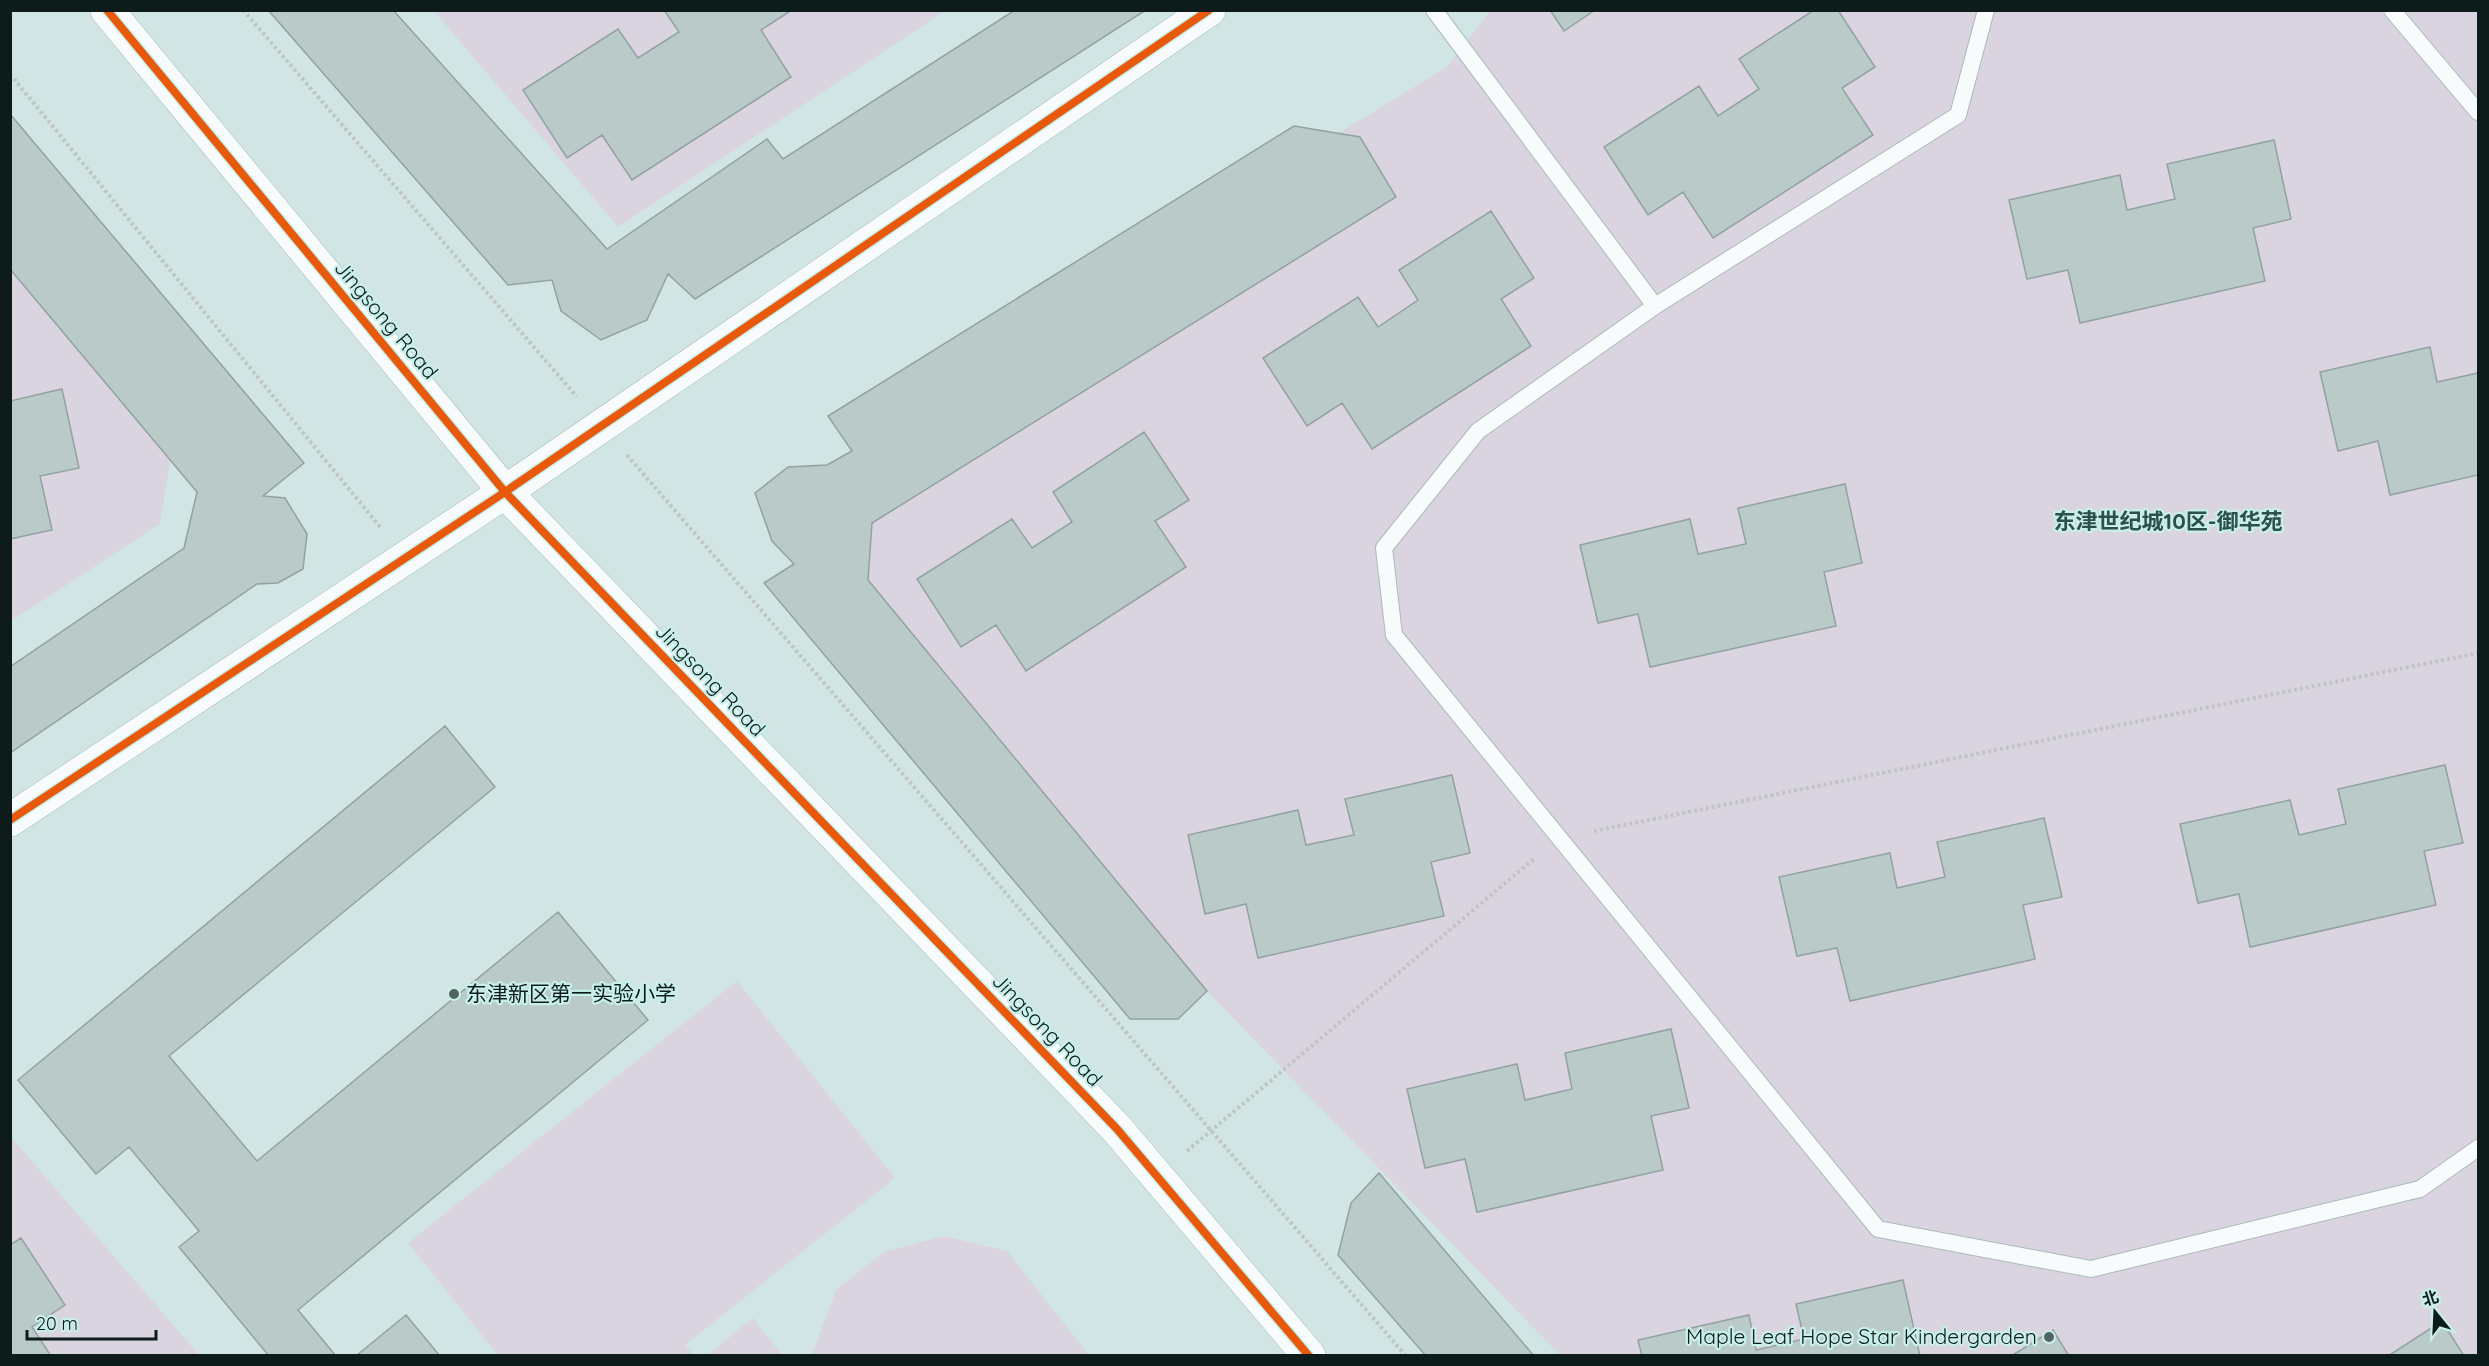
<svg xmlns="http://www.w3.org/2000/svg" width="2489" height="1366" font-family="Quicksand,'Noto Sans SC',sans-serif">
	<style>
		.green { fill: #dad3e0 }
		.building { fill: #b9cac8; stroke: #92a2a1; stroke-width: 1.5 }
		.lines { fill: none; stroke-linecap: round; stroke-linejoin: round }
		.lane-casing { stroke: #a9bbb9; stroke-width: 18 }
		.secondary-casing { stroke: #a9bbb9; stroke-width: 34 }
		.path { stroke: #bfc5c5; stroke-width: 4; stroke-dasharray: 3 3; stroke-linecap: butt }
		.lane { stroke: #f8fbfb; stroke-width: 16 }
		.secondary { stroke: #f8fbfb; stroke-width: 33 }
		.cycleway-casing { stroke: #c8efea; stroke-width: 11 }
		.cycleway { stroke: #e8590c; stroke-width: 8 }
		.poi-dot { fill: #526361; stroke: #c8efea; stroke-width: 2 }
		.labels { text-anchor: middle; stroke-width: 4.5; stroke-linejoin: round; paint-order: stroke }
		.street-label { font-size: 21px; fill: #0d1c1b; stroke: #c8efea }
		.poi-label { font-size: 21px; fill: #0d1c1b; stroke: #c8efea; text-anchor: start }
		.neighbourhood-label { font-size: 22px; font-weight: bold; fill: #2d504d; stroke: #c8efea }
	</style>
	<rect width="100%" height="100%" fill="#d1e6e4"/>
	<path class="green" d="M434,11H945L618,227Z
		M1490,11H2478V1355H1560L1207,991L868,580L872,523L1396,197L1360,137L1339,133L1447,67Z
		M10,269L170,461L160,524L11,621Z
		M737,981L895,1178L685,1345L693,1355H498L408,1243Z
		M11,1137L199,1355H11Z
		M944,1236L1007,1251L1089,1355H812L836,1290L884,1252Z
		M753,1318L782,1355H712L710,1353Z"/>
	<path class="building" d="M268,10H393L607,249L767,139L783,159L1015,10H1146L695,299L668,274L647,320L601,340L561,311L552,280L508,285Z
		M664,10H792L761,30L791,77L632,180L602,135L567,158L523,90L618,29L638,58L679,32Z
		M1550,10H1595L1564,31Z
		M1814,10H1838L1875,67L1842,88L1873,135L1713,238L1683,192L1648,215L1604,147L1699,86L1718,116L1759,89L1739,59Z
		M10,114L304,463L263,496L285,498L307,534L303,569L278,583L257,584L10,753V667L184,548L197,492L10,269Z
		M1294,126L1360,137L1396,197L872,523L868,580L1207,991L1178,1019H1130L764,583L794,564L772,541L755,493L788,467L827,465L852,451L828,416Z
		M2274,140L2291,219L2253,228L2265,281L2080,323L2068,270L2027,279L2009,200L2120,175L2127,210L2175,199L2167,164Z
		M1491,211L1534,278L1501,299L1531,346L1372,449L1342,403L1307,426L1263,358L1358,297L1378,327L1418,300L1399,270Z
		M2430,347L2437,382L2478,373V475L2390,495L2378,441L2338,451L2320,372Z
		M62,389L79,468L40,476L52,530L10,539V401Z
		M1144,432L1189,500L1155,521L1186,567L1026,671L996,625L961,647L917,579L1012,519L1032,548L1072,522L1053,492Z
		M1845,484L1862,563L1824,572L1836,626L1650,667L1638,614L1598,623L1580,545L1690,519L1698,554L1746,544L1738,508Z
		M445,726L495,787L169,1056L257,1161L558,912L648,1020L298,1310L336,1356H269L179,1247L199,1231L129,1147L96,1174L18,1080Z
		M2445,765L2463,843L2424,851L2436,905L2250,947L2239,894L2198,903L2180,824L2290,800L2299,835L2346,824L2338,789Z
		M1452,775L1470,853L1431,862L1444,916L1258,958L1246,904L1205,914L1188,835L1298,810L1306,845L1354,835L1345,799Z
		M2044,818L2062,897L2023,905L2035,959L1850,1001L1837,948L1797,956L1779,877L1890,853L1897,888L1945,877L1937,842Z
		M1671,1029L1689,1108L1651,1116L1663,1170L1477,1212L1465,1159L1425,1168L1407,1089L1517,1064L1525,1100L1572,1089L1565,1053Z
		M1379,1173L1534,1356H1426L1338,1255L1351,1203Z
		M21,1238L65,1305L32,1327L51,1356H10V1245Z
		M1903,1280L1920,1356H1642L1638,1340L1749,1315L1756,1350L1804,1339L1796,1304Z
		M406,1315L440,1356H356Z
		M2442,1321L2464,1356H2388Z
		M2053,1330L2069,1356H2011Z"/>
	<g class="lines">
		<g class="lane-casing">
			<path id="lane" d="M1434,10L1655,306
				M1986,10L1958,115L1655,306L1478,431L1384,548L1394,635L1878,1229L2091,1269L2420,1189L2478,1148
				M2392,10L2478,112"/>
		</g>
		<g class="secondary-casing">
			<path id="secondary" d="M107,10L505,492L1117,1129L1309,1356
				M10,820L505,492L1209,10"/>
		</g>
		<path class="path" d="M243,10L577,397
			M10,74L380,527
			M627,455L1406,1356
			M1594,831L2478,653
			M1187,1151L1535,858"/>
		<use href="#lane" class="lane"/>
		<use href="#secondary" class="secondary"/>
		<g class="cycleway-casing">
			<path id="cycleway" d="M107,10L505,492L1117,1129L1309,1356
				M10,820L505,492L1209,10"/>
		</g>
		<use href="#cycleway" class="cycleway"/>
	</g>
	<g class="poi-dot">
		<circle cx="454" cy="994" r="6"/>
		<circle cx="2049" cy="1337" r="6"/>
	</g>
	<g class="labels">
		<g class="street-label">
			<text transform="translate(386 320) rotate(50)" y="7">Jingsong Road</text>
			<text transform="translate(710 680) rotate(46)" y="7">Jingsong Road</text>
			<text transform="translate(1047 1030) rotate(46)" y="7">Jingsong Road</text>
		</g>
		<g class="poi-label">
			<text x="466" y="1001">东津新区第一实验小学</text>
			<text x="2037" y="1344" text-anchor="end">Maple Leaf Hope Star Kindergarden</text>
		</g>
		<g class="neighbourhood-label">
			<text x="2168" y="529">东津世纪城10区-御华苑</text>
		</g>
	</g>
	<rect width="2489" height="1366" fill="none" stroke="#0d1c1b" stroke-width="24"/>
	<g transform="translate(2435 1312) rotate(342)" stroke="#c8efea" stroke-width="4.5" paint-order="stroke">
	<path d="M0-4.5L10 22L0 15L-10 22Z" fill="#0d1c1b"/>
	<text y="-9" font-size="16" font-weight="bold" text-anchor="middle" fill="#0d1c1b">北</text>
	</g>
	<path d="M27 1330v9h129v-9" fill="none" stroke="#0d1c1b" stroke-width="3"/>
	<text x="36" y="1330" font-size="18" fill="#0d1c1b" stroke="#c8efea" stroke-width="4.5" paint-order="stroke">20 m</text>
</svg>
